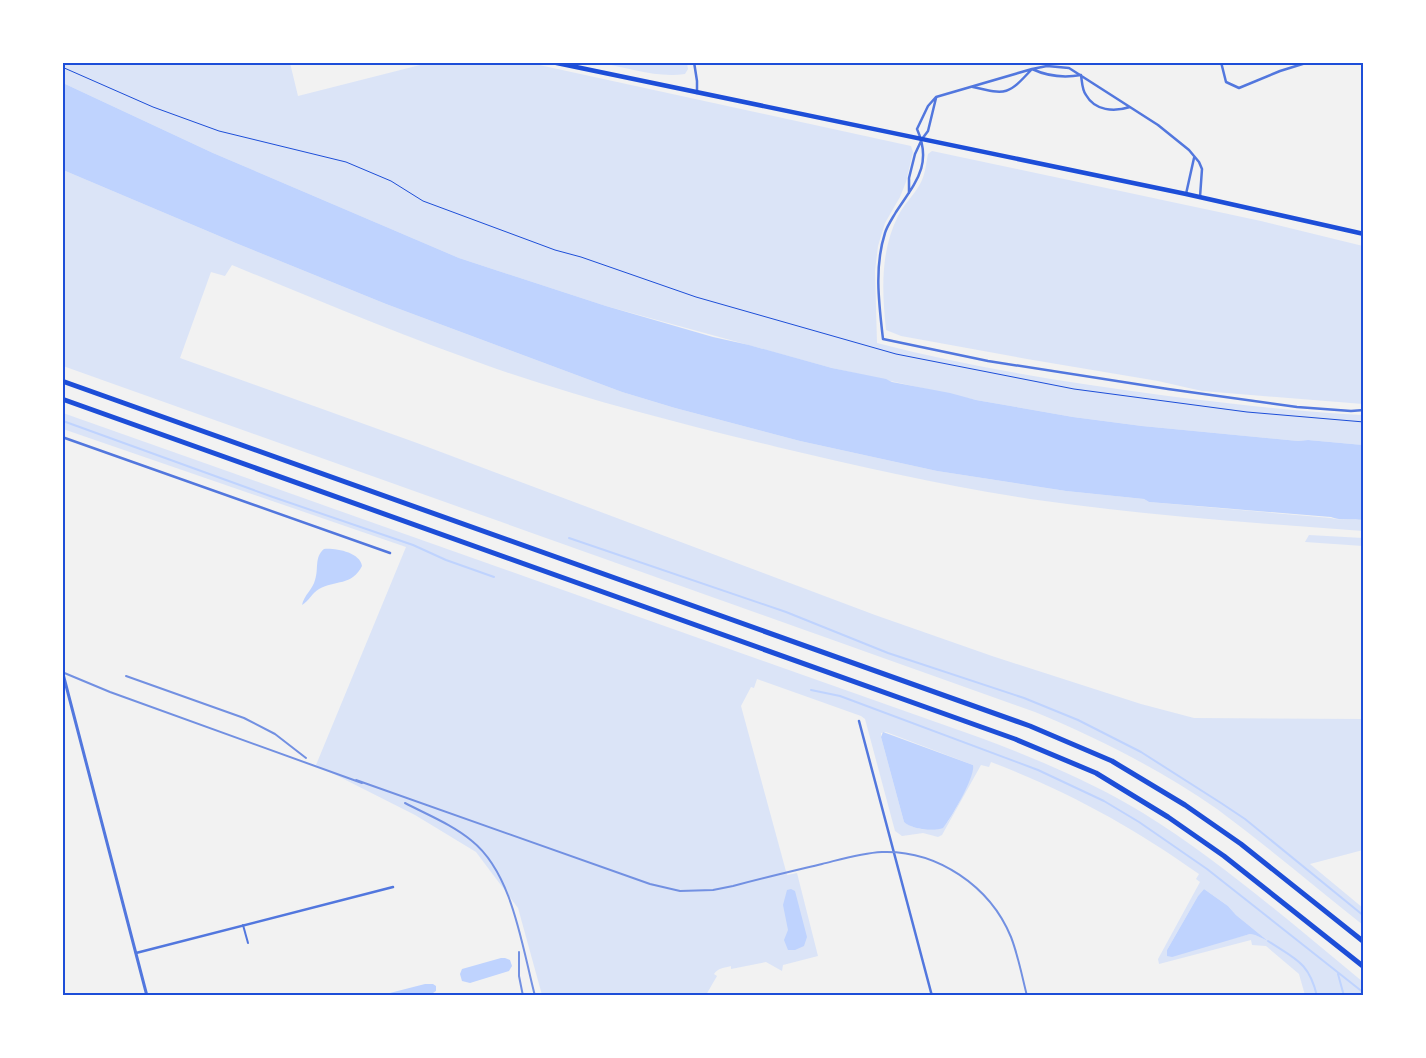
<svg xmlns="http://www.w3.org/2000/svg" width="1426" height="1058" font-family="Karla,sans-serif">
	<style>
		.green { fill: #dbe4f7; fill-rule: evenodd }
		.water { fill: #bfd3fe }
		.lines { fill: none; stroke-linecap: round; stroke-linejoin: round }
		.stream { stroke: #bfd3fe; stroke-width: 2 }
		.path { stroke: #1d4ed8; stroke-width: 1 }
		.pedestrian { stroke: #5277de; stroke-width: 2 }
		.minor { stroke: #5277de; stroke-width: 2.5 }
		.tertiary { stroke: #5277de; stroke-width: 3 }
		.primary { stroke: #1d4ed8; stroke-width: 4.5 }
		.motorway { stroke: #1d4ed8; stroke-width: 5 }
		.rail { stroke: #7290e2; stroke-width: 2 }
		.neatline { fill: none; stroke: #1d4ed8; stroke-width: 2 }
	</style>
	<rect width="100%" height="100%" fill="#f2f2f2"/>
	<path class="green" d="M63,63H290L298,96L428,63H530L911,146L913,152L906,182L900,197L885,223L878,246L875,271L877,343C973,368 1070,383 1168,396C1233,404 1298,412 1363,415V445L1308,440L1298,441L1142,426L1073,417L976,400L832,368L606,306L459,258L213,153L63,83Z
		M602,63H687L688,69L685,74C657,78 628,68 602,63Z
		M932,151L1261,221L1363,246V404L1202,391L1158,381L1027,359L901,336L886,330C882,291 880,252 898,216C904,204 914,195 920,184C925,176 926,164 928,154Z
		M63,170L238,244L386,304L622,392L675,408L800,441L937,471L1066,491L1144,499L1149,502L1331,518C1341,521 1353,518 1363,520V531C1252,523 1141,515 1030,499C945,486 861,467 777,447C682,424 587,400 494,368C406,337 319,301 232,265L225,276L211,272L180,358L417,443L875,615L992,656L1141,704L1194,718L1363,719V850L1310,864L1363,908V925C1315,887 1267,846 1217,809C1161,770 1098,738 1035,712L63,366Z
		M63,413L981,738C1037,759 1092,782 1143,813C1222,862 1292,924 1363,982V995H1305L1299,974L1266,946L1252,945L1251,940L1159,964L1158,959L1200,882L1196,879L1199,874C1131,826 1069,792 991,762L989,767L981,765L942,835L938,837L923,833L902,836L895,831L865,719L861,716L757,679L754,688L751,687L741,706L787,875L797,873L818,956L783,965L782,971L766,962L731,969V966C724,968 718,968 714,974L717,976L706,995H542L518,908L476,852L415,815L316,765L406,547L63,429ZM886,732L973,765C975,773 952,819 945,825C936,834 913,829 904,822L881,737V733ZM1204,889L1228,906L1236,915L1268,941L1255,935L1250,934L1167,956V950L1198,896Z
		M1309,535L1363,538V546L1305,542Z"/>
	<path class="water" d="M63,83L213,153L459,258L606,306L713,337L749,345L832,368L886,379L892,382L950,393L976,400L1073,417L1142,426L1298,441L1308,440L1363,445V520C1353,518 1341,521 1331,517L1149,502L1144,499L1066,491L937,471L800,441L675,408L622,392L386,304L238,244L63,170Z
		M324,549C335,548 360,552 362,566C352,586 335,580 319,589C312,593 308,602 302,605C304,595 313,589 315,580C319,569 314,557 324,549Z
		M883,732L973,765C976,775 951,819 943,828C933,832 911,829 904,822L881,737Z
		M791,889L795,891L807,937L804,946L795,950H788L784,940L788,930L783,905L787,890Z
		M1204,889L1228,906L1236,915L1268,941L1255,935L1250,934L1172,957L1167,956V950L1198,896Z
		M501,958H505L510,960L512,966L509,971L470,983L462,981L460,974L462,969Z
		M425,984H433L436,986V991L430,995H382Z"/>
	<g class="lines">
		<path class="stream" d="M63,421L270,496L413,545L446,560L494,577
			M569,538L786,612L888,653L1024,698L1078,720L1141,752L1221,803L1245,819L1364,916
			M811,690L840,696L1038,770L1104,801L1139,822L1207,869L1364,993
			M1268,941C1295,959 1309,962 1317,996
			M1338,974L1344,996"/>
		<path class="path" d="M62,67L153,107L219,131L346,162L391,181L423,201L555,250L581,257L696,297L896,354L1074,389L1247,412L1364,422"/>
		<path class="pedestrian" d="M243,925L248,943"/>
		<path class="minor" d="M694,62L697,81V93
			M1221,62L1226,82L1239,88L1280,71L1309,62
			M973,87C1007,95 1008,95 1032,69C1047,76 1064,78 1081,75C1082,81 1082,90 1086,95C1095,111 1114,112 1130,107
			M909,193V178L915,154L922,139L928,131L936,98
			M1186,194L1194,158
			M1200,197L1202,169L1199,162L1189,150L1158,125L1069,68L1047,66L1032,69L936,97L928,106L917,129C933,165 915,183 896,212C892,219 887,226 885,233C874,267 879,304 883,339L988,361L1168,389L1297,407L1351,411L1364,410
			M62,437L390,553
			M859,721L932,996
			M136,953L393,887"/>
		<path class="tertiary" d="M62,670L147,996"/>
		<path class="primary" d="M552,62L1186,194L1364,234"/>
		<path class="motorway" d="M62,381L1030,726L1112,761L1185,805L1241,844L1364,942
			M62,399L1015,739L1096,773L1168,817L1224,856L1364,967"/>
		<path class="rail" d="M62,672L110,692L362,783
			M126,676L244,718L275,734L306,758
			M356,780L650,884L680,891L713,890L733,886C763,878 793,871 822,864C842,859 861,853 882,852C937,850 990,886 1011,937C1018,955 1022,976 1027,996
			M405,803C428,815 453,825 472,841C513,874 522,947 535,996
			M519,952V976L523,996"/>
	</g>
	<rect width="1426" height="1058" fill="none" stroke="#ffffff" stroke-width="128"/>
	<rect x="64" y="64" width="1298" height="930" class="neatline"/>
</svg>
